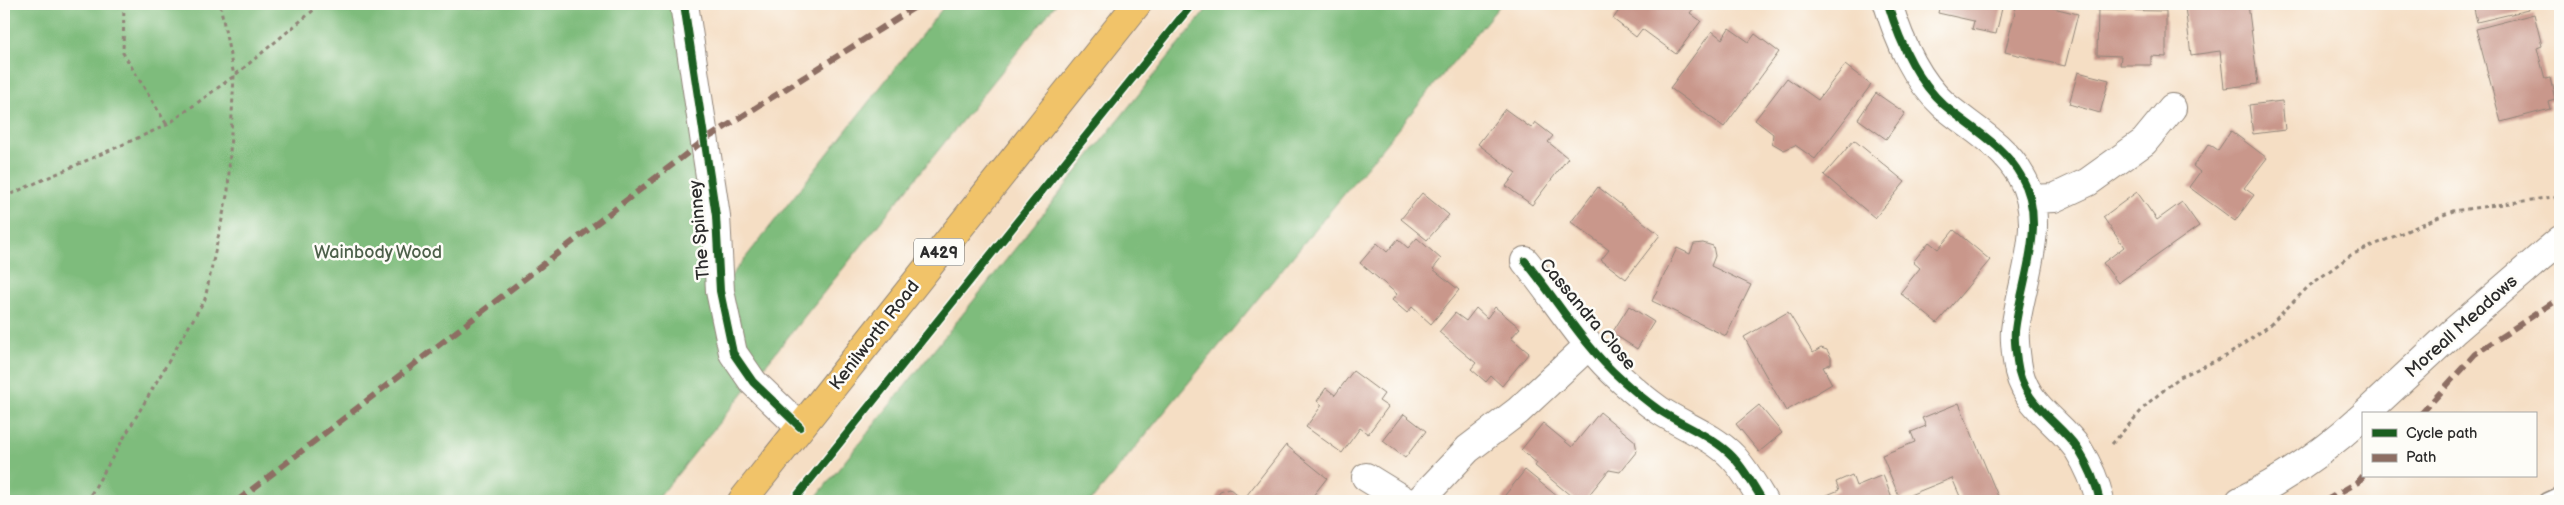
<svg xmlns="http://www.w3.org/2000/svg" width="2564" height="505" font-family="'Balsamiq Sans',sans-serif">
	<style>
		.forest { fill: #7ebc7b; stroke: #547453 }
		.building { fill: #c9978b }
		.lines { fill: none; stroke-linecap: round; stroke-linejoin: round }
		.lane-casing { stroke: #908478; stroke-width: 18 }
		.street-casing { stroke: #908478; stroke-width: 30 }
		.primary-casing { stroke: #908478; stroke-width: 30 }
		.path { stroke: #908478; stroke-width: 3; stroke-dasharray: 4 4; stroke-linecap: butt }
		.lane { stroke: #fff; stroke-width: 15 }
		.street { stroke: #fff; stroke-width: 28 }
		.primary { stroke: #f1c369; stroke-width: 28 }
		.quiet { stroke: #8d6e63; stroke-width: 6; stroke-dasharray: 12 6; stroke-linecap: butt }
		.cycleway-casing { stroke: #fdfcf7; stroke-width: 11 }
		.cycleway { stroke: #1b5e20; stroke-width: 8 }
		.labels { text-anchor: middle; stroke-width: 5; stroke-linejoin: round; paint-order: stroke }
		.shield { fill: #fdfcf7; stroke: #6a6a68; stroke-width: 1 }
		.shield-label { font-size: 16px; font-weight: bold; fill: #2b2b2b }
		.street-label { font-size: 18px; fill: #2b2b2b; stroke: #fdfcf7 }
		.park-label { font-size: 18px; fill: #4d604a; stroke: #fdfcf7 }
	</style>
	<rect width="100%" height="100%" fill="#fdfcf7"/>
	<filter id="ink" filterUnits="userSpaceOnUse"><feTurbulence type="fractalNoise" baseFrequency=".02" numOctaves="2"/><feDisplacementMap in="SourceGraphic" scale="10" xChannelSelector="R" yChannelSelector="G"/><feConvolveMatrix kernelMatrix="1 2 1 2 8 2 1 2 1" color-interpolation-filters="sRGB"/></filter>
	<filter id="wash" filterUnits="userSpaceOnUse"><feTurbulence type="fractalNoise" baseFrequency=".0096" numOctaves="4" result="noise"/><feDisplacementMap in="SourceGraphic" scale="20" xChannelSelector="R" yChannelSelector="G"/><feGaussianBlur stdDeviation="1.12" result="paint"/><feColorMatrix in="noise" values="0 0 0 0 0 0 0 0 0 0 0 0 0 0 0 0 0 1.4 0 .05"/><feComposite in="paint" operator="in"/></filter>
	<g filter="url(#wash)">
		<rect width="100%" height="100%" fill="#f5dec4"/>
		<path class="forest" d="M4,4H684L720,290L946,4H1056L656,501H4Z
			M1211,4H1501L1091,501H813Z"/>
		<g id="blocks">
			<path class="building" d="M1613,4H1697L1690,13L1701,21L1676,54L1642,29L1636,37L1613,19L1620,9Z
				M1940,4H2003L1996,34L1972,29L1974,21L1938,13Z
				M2017,4H2037L2078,14L2065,66L2005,52Z
				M2205,4H2248L2258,84L2224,88L2220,51L2191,55L2185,7Z
				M2473,4H2527L2528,10L2477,22Z
				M2098,10L2166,11V57L2151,56V65H2120L2121,56L2097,55Z
				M2534,14L2542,46L2537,48L2545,79L2550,78L2555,99L2548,101L2550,109L2501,122L2476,29Z
				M1729,28L1749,42L1755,34L1779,52L1724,127L1670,88L1712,31L1722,39Z
				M1845,65L1871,85L1815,159L1795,145L1784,150L1772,143L1773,134L1755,120L1787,78L1818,100Z
				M2078,72L2109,80L2100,113L2069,104Z
				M1876,93L1905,113L1886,139L1858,119Z
				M2282,101L2285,130L2253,134L2249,105Z
				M1505,109L1531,128L1535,122L1553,136L1548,142L1568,158L1532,205L1506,186L1516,173L1478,144Z
				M2231,131L2267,158L2244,188L2254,195L2235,221L2189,187L2200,172L2193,166L2209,144L2218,150Z
				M1854,140L1905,182L1875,218L1824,175Z
				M1598,187L1660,235L1626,279L1601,260L1609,250L1571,222Z
				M2137,192L2157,220L2182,202L2199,226L2118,283L2103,263L2124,247L2103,217Z
				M1422,193L1449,215L1427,240L1401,219Z
				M1954,230L1990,260L1937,323L1900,293L1920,268L1913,262L1929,242L1938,249Z
				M1417,238L1441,259L1433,269L1459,290L1431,324L1412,307L1407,313L1392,300L1397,294L1360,263L1377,243L1387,252L1398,239L1408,248Z
				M1703,243L1713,246L1715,256L1711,266L1751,285L1726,336L1652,301L1677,248L1690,254L1694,244Z
				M1629,306L1654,322L1637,349L1612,333Z
				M1495,307L1520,328L1511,338L1529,353L1502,386L1491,376L1486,382L1471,369L1476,363L1439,332L1455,313L1466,321L1476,308L1487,318Z
				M1788,312L1813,353L1821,348L1827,350L1831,357V364L1823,367L1832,384L1786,411L1744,337Z
				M1353,371L1384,394L1379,401L1388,407L1368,434L1360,428L1342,453L1306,427L1322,405L1317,401L1326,388L1335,395Z
				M1959,403L2000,501H1962L1952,478L1900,499L1882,455L1915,442L1911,432L1926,426L1922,418Z
				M1759,405L1782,433L1759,452L1736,424Z
				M1600,412L1635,441L1637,451L1620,472L1609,470L1584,501H1577L1535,466L1537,463L1521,450L1543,423L1572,447Z
				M1404,414L1426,431L1405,458L1383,441Z
				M1286,445L1327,478L1309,501H1217L1216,497L1220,491L1229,488L1243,500Z
				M1525,470L1563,501H1504L1502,499Z
				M1852,475L1856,486L1883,475L1893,501H1822L1820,498L1839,490L1836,482Z"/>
		</g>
	</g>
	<g filter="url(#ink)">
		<use href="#blocks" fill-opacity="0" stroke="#908478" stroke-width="1"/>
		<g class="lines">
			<g class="lane-casing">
				<path id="lane" d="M2547,501L2560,495"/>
			</g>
			<g class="street-casing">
				<path id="street" d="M684,4L716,216L720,291L733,353L753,382L800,427
					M1888,4C1899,40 1915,79 1944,105C1971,128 2003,144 2021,176C2049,223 2020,282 2015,331C2014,340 2016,352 2017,361C2022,405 2057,419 2078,449C2088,465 2096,483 2100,501
					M2030,199L2054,198L2088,182L2144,142L2172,108
					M1525,261C1557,300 1583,345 1621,379C1633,390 1646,401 1659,410C1683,426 1713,436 1733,457C1745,470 1754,486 1763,501
					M2365,414L2453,332L2560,240
					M1366,477L1405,501
					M1419,501L1468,449L1518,411L1589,345
					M2240,501C2285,479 2326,450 2363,416"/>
			</g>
			<g class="primary-casing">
				<path id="primary" d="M742,501L1137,4"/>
			</g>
			<path class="path" d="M124,4L123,53L167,125
				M4,197L167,125L234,76L321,4
				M2112,444L2148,403L2180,377L2228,355L2269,326L2309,286L2351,255L2453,211L2560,196
				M87,501L205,299L228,191L234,76L220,4"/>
			<use href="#lane" class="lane"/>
			<use href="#street" class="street"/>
			<use href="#primary" class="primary"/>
			<path class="quiet" d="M2421,414L2475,354L2560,298
				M237,501L703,141L920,4
				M2325,501L2358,482L2363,476"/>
			<g class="cycleway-casing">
				<path id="cycleway" d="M684,4L716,216L720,291L733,353L753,382L800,427
					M1888,4C1899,40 1915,79 1944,105C1971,128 2003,144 2021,176C2049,223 2020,282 2015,331C2014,340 2016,352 2017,361C2022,405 2057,419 2078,449C2088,465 2096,483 2100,501
					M1525,261C1557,300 1583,345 1621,379C1633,390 1646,401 1659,410C1683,426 1713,436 1733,457C1745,470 1754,486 1763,501
					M793,501L1192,4"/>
			</g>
			<use href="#cycleway" class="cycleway"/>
		</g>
	</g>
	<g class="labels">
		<rect class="shield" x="914" y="238.5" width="50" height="27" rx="4"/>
		<g class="shield-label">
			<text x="939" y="258">A429</text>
		</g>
		<g class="street-label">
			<text transform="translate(699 230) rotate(-95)" y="6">The Spinney</text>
			<text transform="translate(1588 314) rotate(50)" y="6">Cassandra Close</text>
			<text transform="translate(2461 326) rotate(-42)" y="6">Moreall Meadows</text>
			<text transform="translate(874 335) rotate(-52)" y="6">Kenilworth Road</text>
		</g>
		<g class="park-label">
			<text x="378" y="258">Wainbody Wood</text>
		</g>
	</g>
	<rect width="2564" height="505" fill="none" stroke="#fdfcf7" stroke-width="20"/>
	<rect x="2362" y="412" width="175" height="65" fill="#fdfcf7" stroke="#a9a8a5"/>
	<rect x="2372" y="429" width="25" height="8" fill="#1b5e20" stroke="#a9a8a5"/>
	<text x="2406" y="438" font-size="15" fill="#2b2b2b">Cycle path</text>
	<rect x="2372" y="454" width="25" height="8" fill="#8d6e63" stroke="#a9a8a5"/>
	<text x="2406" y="462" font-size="15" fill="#2b2b2b">Path</text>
</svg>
